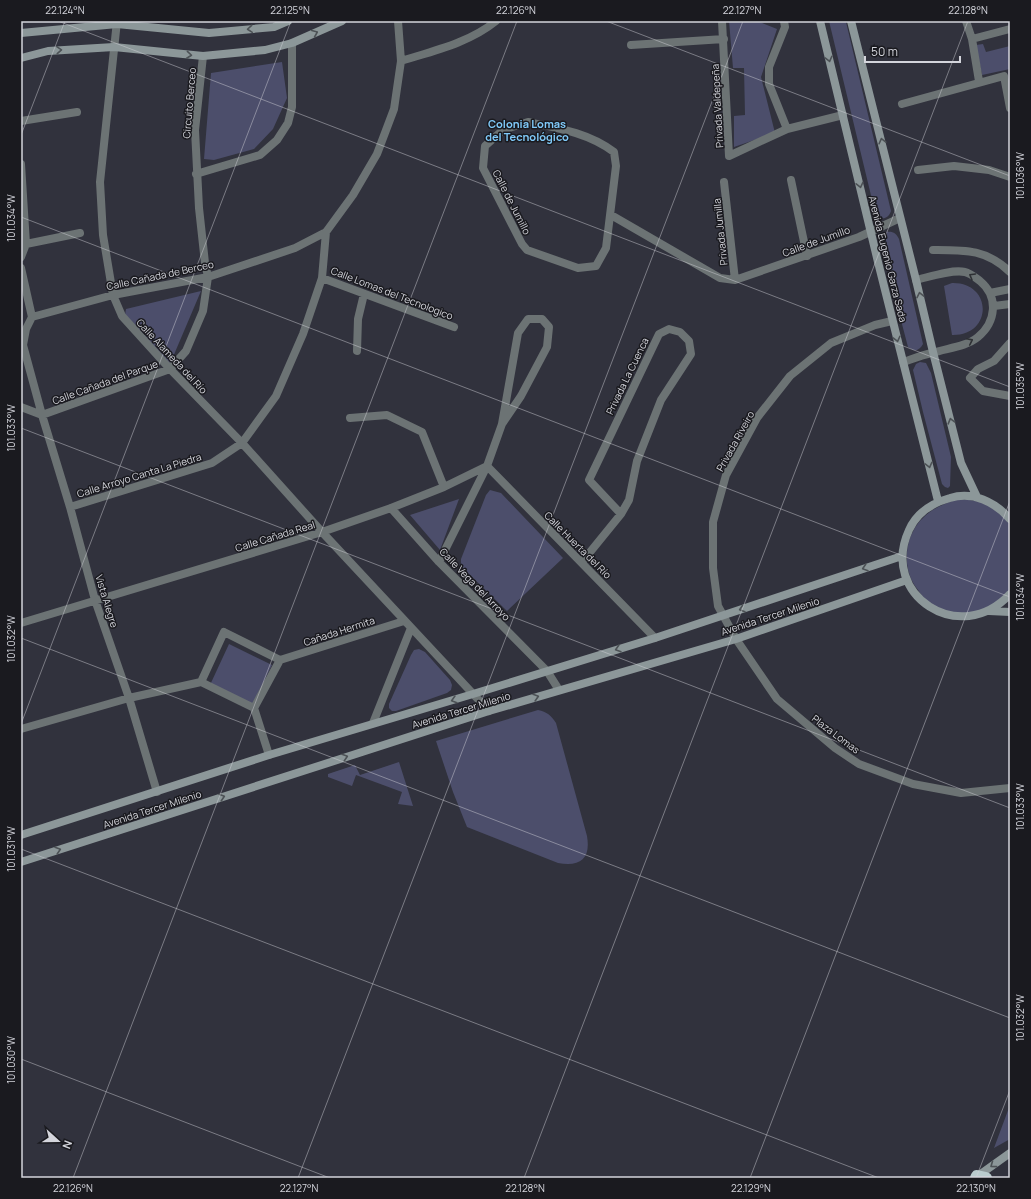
<svg xmlns="http://www.w3.org/2000/svg" width="1031" height="1199" font-family="Manrope,sans-serif">
	<style>
		.green { fill: #4c4e6b }
		.lines { fill: none; stroke-linecap: round; stroke-linejoin: round }
		.street { stroke: #6c7374; stroke-width: 8 }
		.secondary { stroke: #8c9799; stroke-width: 8 }
		.highway { stroke: #baccce; stroke-width: 12 }
		.oneway { stroke: #4d5256 }
		.oneway2 { stroke: #2e3034 }
		.ticks { fill: none; stroke: #d4d5dc; stroke-width: 1; stroke-opacity: 0.45 }
		.labels { text-anchor: middle; stroke-width: 3; stroke-linejoin: round; paint-order: stroke }
		.street-label { font-size: 10px; fill: #d4d5dc; stroke: #1a1a1f }
		.neighbourhood-label { font-size: 11px; font-weight: bold; fill: #80caf9; stroke: #1a1a1f }
		.neatline { fill: none; stroke: #d4d5dc; stroke-width: 1.5 }
		.ticks-label { font-size: 10px; text-anchor: middle; fill: #d4d5dc }
	</style>
	<rect width="100%" height="100%" fill="#31323d"/>
	<path class="green" d="M729,21H757L777,29L761,77L775,133L734,147V116L745,115L744,68H733Z
		M829,21H845L846,22L891,211C888,220 879,221 875,212Z
		M983,44L986,52L1010,46V69L982,75L976,45Z
		M282,62L287,98L273,129L254,149L214,160L204,159L211,73Z
		M886,232C893,231 896,233 899,239L923,344C919,351 915,352 908,347L881,244L882,235Z
		M952,283C993,282 993,336 952,335L944,286Z
		M201,291L170,364L125,315L126,309Z
		M920,362L926,363L931,373L951,457L950,486L948,488L945,487L942,484L923,412L913,370L916,364Z
		M490,490L501,493L563,558L507,611L463,568L461,563V559L486,495Z
		M459,499L440,550L410,515Z
		M957,499C983,500 992,505 1010,524V589C996,605 979,615 958,614C950,613 941,612 934,607C928,603 922,596 918,590C906,575 904,556 910,538C913,531 917,523 923,518C932,508 945,504 957,499Z
		M229,644L272,665L252,705L210,685Z
		M419,649L425,652L450,680L452,685L451,690L447,693L396,711H392L389,708V704L411,655L414,650Z
		M538,710C547,712 551,715 556,723L587,836C591,859 580,867 558,863L467,827L453,792L436,741Z
		M399,762L413,806L398,804L402,792L356,775L352,786L328,777V774L355,765L360,775Z
		M1010,1105V1139L994,1148Z"/>
	<g class="lines">
		<path class="street" d="M117,21L100,182L103,235L113,295L122,316L170,369L242,443L322,532L489,711
			M722,21L729,156L787,129L843,115
			M784,21L785,27L769,67V84L787,129
			M966,21L972,39L979,81
			M972,39L1010,29
			M631,45L724,39
			M401,61C433,51 469,43 496,21
			M902,104L1004,76L1010,108
			M21,121L77,112
			M528,122C558,128 589,133 614,152L616,166L606,248L596,266L578,268L527,250L522,244L483,168L485,146L503,130Z
			M21,164L26,244L21,257
			M918,170L954,166L989,170L1010,177
			M196,174L260,155L277,140L288,123L292,107V43
			M791,180L807,256
			M724,182L735,280
			M611,215L720,278L735,280L859,237L900,218
			M26,244L80,233
			M933,250C965,250 986,249 1010,272
			M21,268L32,317
			M322,278L454,327
			M990,293L1010,289
			M994,306L1010,304
			M892,321L875,325L831,343L790,376L757,418L726,475L713,522V568L718,606L736,639L777,699L835,748L859,764L913,784L961,793L1010,788
			M1010,343L994,361L978,369L970,378L983,391L1010,396
			M357,351L358,319L364,294
			M903,362C912,359 922,355 932,353C947,348 966,347 978,337C996,322 999,297 980,281C976,278 970,273 965,272C952,269 929,277 916,280
			M21,407L42,415
			M42,415L170,369L186,351L203,311L208,277L205,263L199,208L195,130L203,56
			M350,418L387,415L422,432L444,487
			M487,466L655,638
			M70,507L212,463L242,443L276,396L303,334L322,278L326,232
			M391,508L439,562L547,671L559,690
			M439,562L487,466L502,424L518,333L528,319H542L549,327L547,347L521,396L502,424
			M582,562L621,514L629,500L637,461L661,400L691,354L689,341L680,332L669,329L659,334L589,480L621,514
			M21,623L322,532L391,508L444,487L487,466
			M224,632L280,660L254,708L201,682Z
			M280,660L404,621
			M254,708L269,755
			M373,723L411,628
			M21,729L129,698L201,682
			M157,792L129,698L95,600L70,507L42,415L23,345L26,329L32,317L113,295L208,277L295,248L326,232L353,195L377,154L394,109L401,61L398,21"/>
		<path class="secondary" d="M820,21L878,262L938,501
			M851,21L916,280L933,352L961,463L977,497
			M21,33L117,24L209,33L274,27L288,21
			M21,58L48,51L114,47L203,56L265,50L292,43L342,21
			M1010,519C995,502 973,491 950,498C932,503 917,512 909,530C879,595 960,648 1010,594
			M989,611L1010,612
			M21,835L269,755L473,694L655,638L902,556
			M21,862L489,711L736,639L907,580
			M975,1178L1010,1153"/>
		<path class="highway" d="M976,1178L977,1176L986,1178"/>
	</g>
	<defs><path id="oneway-chevron" d="M-2-3.5L2.5 0L-2 3.5" fill="none" stroke-width="1.6" stroke-linecap="round" stroke-linejoin="round"/></defs>
	<g class="oneway">
		<use href="#oneway-chevron" transform="translate(250 29) rotate(175)"/>
		<use href="#oneway-chevron" transform="translate(315 33) rotate(-23)"/>
		<use href="#oneway-chevron" transform="translate(59 50) rotate(-4)"/>
		<use href="#oneway-chevron" transform="translate(189 55) rotate(6)"/>
		<use href="#oneway-chevron" transform="translate(829 59) rotate(76)"/>
		<use href="#oneway-chevron" transform="translate(882 141) rotate(-104)"/>
		<use href="#oneway-chevron" transform="translate(860 185) rotate(77)"/>
		<use href="#oneway-chevron" transform="translate(920 295) rotate(-102)"/>
		<use href="#oneway-chevron" transform="translate(897 339) rotate(76)"/>
		<use href="#oneway-chevron" transform="translate(951 421) rotate(-105)"/>
		<use href="#oneway-chevron" transform="translate(929 465) rotate(76)"/>
		<use href="#oneway-chevron" transform="translate(865 568) rotate(162)"/>
		<use href="#oneway-chevron" transform="translate(742 609) rotate(162)"/>
		<use href="#oneway-chevron" transform="translate(618 649) rotate(163)"/>
		<use href="#oneway-chevron" transform="translate(536 697) rotate(-17)"/>
		<use href="#oneway-chevron" transform="translate(454 700) rotate(164)"/>
		<use href="#oneway-chevron" transform="translate(345 757) rotate(-18)"/>
		<use href="#oneway-chevron" transform="translate(222 797) rotate(-18)"/>
		<use href="#oneway-chevron" transform="translate(58 850) rotate(-18)"/>
		<use href="#oneway-chevron" transform="translate(993 1165) rotate(144)"/>
	</g>
	<g class="oneway2">
		<use href="#oneway-chevron" transform="translate(972 276) rotate(-150)"/>
		<use href="#oneway-chevron" transform="translate(970 341) rotate(-26)"/>
	</g>
	<path class="ticks" d="M58,21L1010,387M606,21L1010,176M21,135L65,21M21,217L1010,597M21,428L1010,808M21,638L1010,1018M21,724L291,21M21,849L879,1178M21,1059L330,1178M73,1178L517,21M298,1178L743,21M524,1178L968,21M750,1178L1010,501M976,1178L1010,1090"/>
	<g class="labels">
		<g class="street-label">
			<text transform="translate(189 103) rotate(-85)" y="4">Circuito Berceo</text>
			<text transform="translate(717 106) rotate(-93)" y="4">Privada Valdepeña</text>
			<text transform="translate(512 202) rotate(63)" y="4">Calle de Jumillo</text>
			<text transform="translate(720 232) rotate(-96)" y="4">Privada Jumilla</text>
			<text transform="translate(816 241) rotate(-20)" y="4">Calle de Jumillo</text>
			<text transform="translate(888 259) rotate(76)" y="4">Avenida Eugenio Garza Sada</text>
			<text transform="translate(160 275) rotate(-12)" y="4">Calle Cañada de Berceo</text>
			<text transform="translate(392 293) rotate(21)" y="4">Calle Lomas del Tecnologico</text>
			<text transform="translate(172 356) rotate(47)" y="4">Calle Alameda del Río</text>
			<text transform="translate(627 376) rotate(-64)" y="4">Privada La Cuenca</text>
			<text transform="translate(105 382) rotate(-20)" y="4">Calle Cañada del Parque</text>
			<text transform="translate(735 441) rotate(-61)" y="4">Privada Riveiro</text>
			<text transform="translate(139 475) rotate(-17)" y="4">Calle Arroyo Canta La Piedra</text>
			<text transform="translate(275 536) rotate(-17)" y="4">Calle Cañada Real</text>
			<text transform="translate(578 545) rotate(45)" y="4">Calle Huerta del Río</text>
			<text transform="translate(475 584) rotate(46)" y="4">Calle Vega del Arroyo</text>
			<text transform="translate(107 601) rotate(73)" y="4">Vista Alegre</text>
			<text transform="translate(770 616) rotate(-18)" y="4">Avenida Tercer Milenio</text>
			<text transform="translate(339 631) rotate(-18)" y="4">Cañada Hermita</text>
			<text transform="translate(461 710) rotate(-17)" y="4">Avenida Tercer Milenio</text>
			<text transform="translate(836 734) rotate(37)" y="4">Plaza Lomas</text>
			<text transform="translate(152 809) rotate(-18)" y="4">Avenida Tercer Milenio</text>
		</g>
		<g class="neighbourhood-label">
			<text x="527" y="128">Colonia Lomas<tspan x="527" dy="13">del Tecnológico</tspan></text>
		</g>
	</g>
	<rect width="1031" height="1199" fill="none" stroke="#1a1a1f" stroke-width="44"/>
	<g transform="translate(58 1141) rotate(111)" stroke="#1a1a1f" stroke-width="3" paint-order="stroke">
	<path d="M0-3L7 15L0 10L-7 15Z" fill="#d4d5dc"/>
	<text y="-6" font-size="11" font-weight="bold" text-anchor="middle" fill="#d4d5dc">N</text>
	</g>
	<path d="M865 56v6h95v-6" fill="none" stroke="#d4d5dc" stroke-width="2"/>
	<text x="871" y="56" font-size="12" fill="#d4d5dc" stroke="#1a1a1f" stroke-width="3" paint-order="stroke">50 m</text>
	<rect x="22" y="22" width="987" height="1155" class="neatline"/>
	<g class="ticks-label">
		<text x="65" y="14">22.124°N</text>
		<text x="290" y="14">22.125°N</text>
		<text x="516" y="14">22.126°N</text>
		<text x="742" y="14">22.127°N</text>
		<text x="968" y="14">22.128°N</text>
		<text transform="translate(1020 176) rotate(-90)" y="4">101.036°W</text>
		<text transform="translate(11 218) rotate(-90)" y="4">101.034°W</text>
		<text transform="translate(1020 386) rotate(-90)" y="4">101.035°W</text>
		<text transform="translate(11 428) rotate(-90)" y="4">101.033°W</text>
		<text transform="translate(1020 597) rotate(-90)" y="4">101.034°W</text>
		<text transform="translate(11 639) rotate(-90)" y="4">101.032°W</text>
		<text transform="translate(1020 807) rotate(-90)" y="4">101.033°W</text>
		<text transform="translate(11 849) rotate(-90)" y="4">101.031°W</text>
		<text transform="translate(1020 1018) rotate(-90)" y="4">101.032°W</text>
		<text transform="translate(11 1060) rotate(-90)" y="4">101.030°W</text>
		<text x="73" y="1192">22.126°N</text>
		<text x="299" y="1192">22.127°N</text>
		<text x="525" y="1192">22.128°N</text>
		<text x="751" y="1192">22.129°N</text>
		<text x="976" y="1192">22.130°N</text>
	</g>
</svg>
